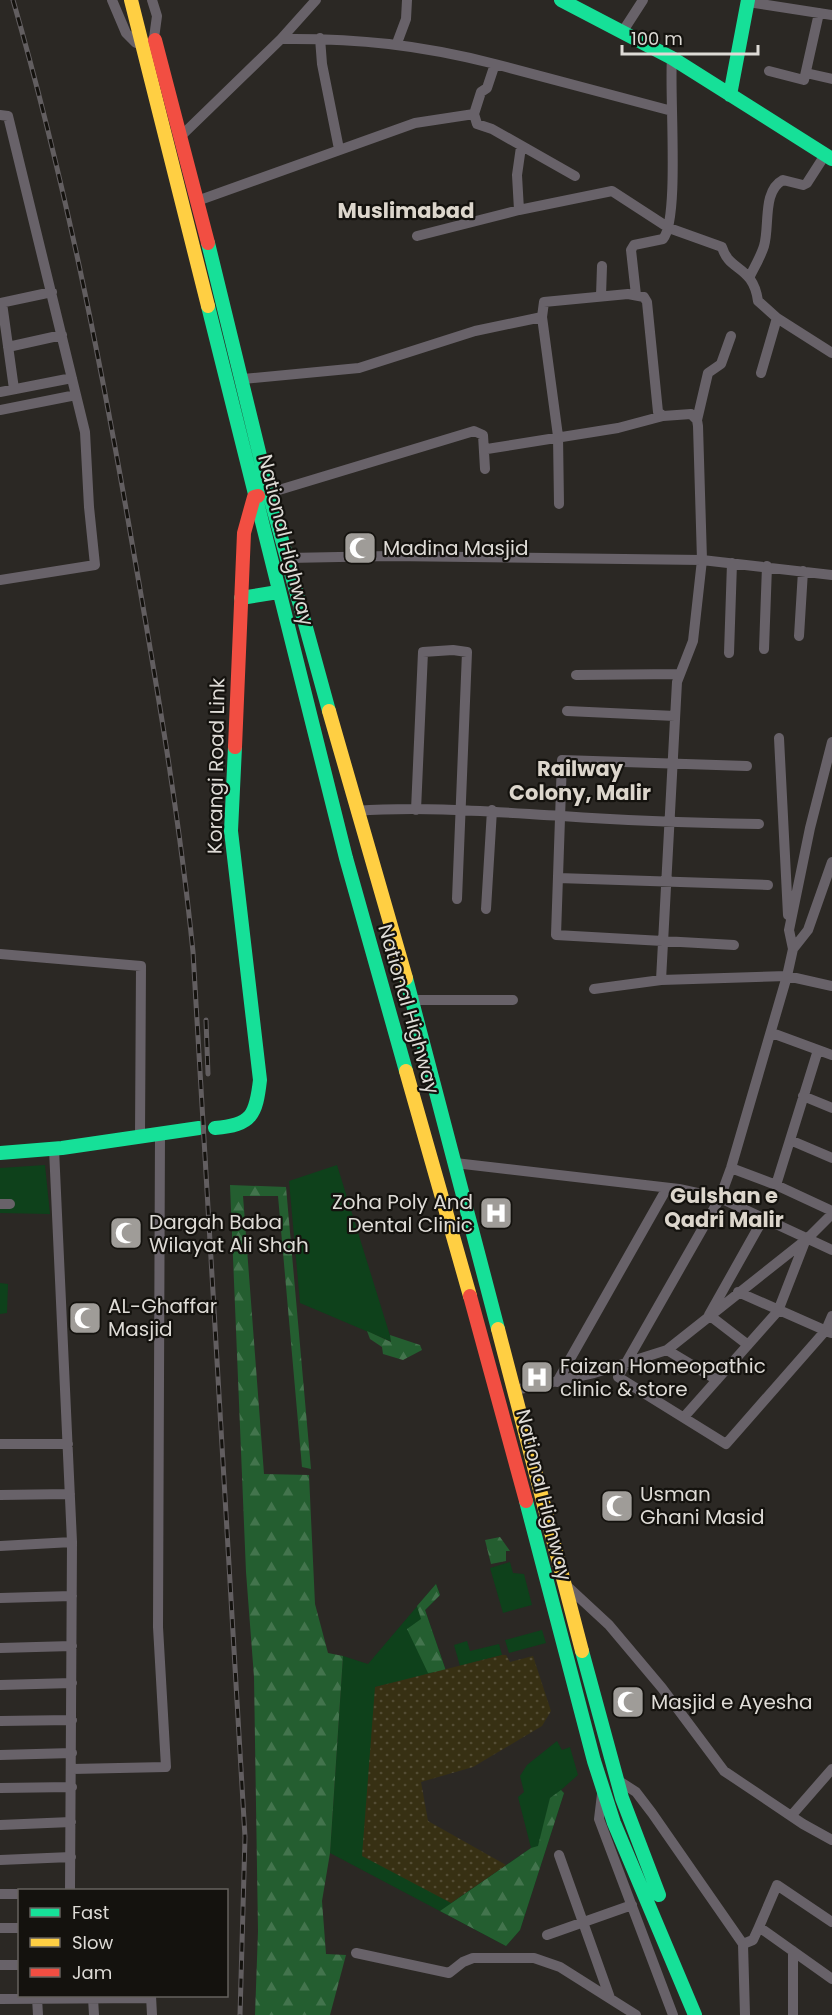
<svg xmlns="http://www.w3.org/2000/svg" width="832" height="2015" font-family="Poppins,sans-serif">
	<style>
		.grass { fill: #0e411b }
		.forest { fill: url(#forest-firs) }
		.sand { fill: url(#sand-dots) }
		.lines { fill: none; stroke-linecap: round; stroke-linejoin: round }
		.street { stroke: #686269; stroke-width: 10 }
		.fast { stroke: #16e098; stroke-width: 14 }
		.slow { stroke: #ffcf43; stroke-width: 14 }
		.jam { stroke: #f24e42; stroke-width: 14 }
		.rail-casing { stroke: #625e60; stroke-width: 5 }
		.rail { stroke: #14120e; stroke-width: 3; stroke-dasharray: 9; stroke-linecap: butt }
		.labels { text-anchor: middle; stroke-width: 4.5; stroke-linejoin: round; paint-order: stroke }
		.street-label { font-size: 20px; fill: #dedbd6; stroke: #14120e }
		.poi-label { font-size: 20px; fill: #dedbd6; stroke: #14120e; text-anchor: start }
		.neighbourhood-label { font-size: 21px; font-weight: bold; fill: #dcd6cc; stroke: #14120e }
	</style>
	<defs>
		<pattern id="forest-firs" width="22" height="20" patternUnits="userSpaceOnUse" patternTransform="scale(1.5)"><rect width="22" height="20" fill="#245e30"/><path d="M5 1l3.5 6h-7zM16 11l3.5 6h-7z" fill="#43744d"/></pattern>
		<pattern id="sand-dots" width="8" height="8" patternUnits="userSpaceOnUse" patternTransform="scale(1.5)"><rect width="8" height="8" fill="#373013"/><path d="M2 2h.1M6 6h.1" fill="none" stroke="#544d35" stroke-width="1.8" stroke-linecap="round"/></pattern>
	</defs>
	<rect width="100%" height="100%" fill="#2b2824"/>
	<path class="grass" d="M45,1165L50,1214L0,1213V1168Z
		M337,1165L392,1342L300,1303L289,1181Z
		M0,1283L8,1284L7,1313L0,1314Z
		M510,1562L513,1573L524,1574L532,1605L503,1613L490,1568Z
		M436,1584L440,1595L425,1610L446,1671L375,1687L451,1903L531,1848L518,1797L524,1792L520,1776L527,1765L557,1741L562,1750L570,1747L578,1775L561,1790L564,1793L520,1930L506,1946L330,1853L343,1656L368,1664Z
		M542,1630L546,1643L509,1653L505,1640Z
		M467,1641L470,1651L499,1644L502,1655L460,1666L454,1645Z"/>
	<path class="forest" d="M230,1185L286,1187L311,1469L302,1467L278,1196H243L264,1474L309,1475L315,1604L328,1653L343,1656L330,1853L322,1901L326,1954L346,1955L330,2015H255L258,1931L254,1677L246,1572Z
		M367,1331L391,1342L390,1335L420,1345L422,1350L403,1360L383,1354L382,1347L370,1339Z
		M500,1537L510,1551H506V1561L491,1564L485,1540Z
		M436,1584L440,1595L425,1610L446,1671L428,1673L407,1629L421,1619L417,1606Z
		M561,1790L564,1793L520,1930L506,1946L440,1911L531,1848L538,1846L550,1798Z"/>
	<path class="sand" d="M502,1655H506L510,1662L533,1656L551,1711L542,1726L473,1767L421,1782L428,1821L506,1865L451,1903L362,1856L375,1687Z"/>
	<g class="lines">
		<path class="street" d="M112,0L126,33L136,43
			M152,0L157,16L154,38
			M748,2L832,15
			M623,31L643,0
			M320,38L322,64L339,149
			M281,39L316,0
			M397,43L406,19L407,0
			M495,64L672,111
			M769,71L804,80L819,13
			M806,73L832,79
			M474,114L477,124L492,129L575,176
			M0,115L8,116L85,432L89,507L95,565L0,580
			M180,137L281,39C357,38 421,45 495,64L487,88L481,92L474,114L415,123L197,201
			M519,210L517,175L521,147
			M417,236L519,210L612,191L669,228L722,247C729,272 753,265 758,301L777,318
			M750,276C755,266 761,256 764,246C770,226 762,191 783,180L803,185L807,183L825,155
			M636,295L631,250L634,245L663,239C680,219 669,91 672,58
			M601,296L602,266
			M0,303L52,292
			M2,303L14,389
			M8,347L62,335
			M761,373L777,318L832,353
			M243,379L359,368L475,331L542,317
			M0,392L72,378
			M0,410L76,395
			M697,420L708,373L721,364L731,336
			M487,449L618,428L663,416
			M269,493L474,431L483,435L485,469
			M559,504L558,436L542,317L544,302L628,294L644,297L647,302L658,412L663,416L691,414L697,420L698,426L702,560L832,575
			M288,558L390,556L702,560L693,641L677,682L661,980
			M799,636L803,571
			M764,649L767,566
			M729,653L732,563
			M576,675L680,674
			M567,711L675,716
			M779,738L788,915
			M832,742L810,828L789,930L793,949L787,976L731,1168L720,1198L618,1377L726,1444L826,1330L832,1316
			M416,810L423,652L453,650L467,652L457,899
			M356,811C425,806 493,812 562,816C628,821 694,823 759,824
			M558,878L768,885
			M486,909L492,810
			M734,945L556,935L562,760L747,766
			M793,949L808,930L832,862
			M0,954L141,966L140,1135
			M594,989L661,980L787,976L832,986
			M413,1000H513
			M772,1033L832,1055
			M803,1096L832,1108
			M790,1140L832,1158
			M54,1149L72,1542L70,1890
			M455,1163L679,1189L720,1198L832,1250
			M731,1168L776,1185L832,1211
			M776,1185L818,1050
			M0,1204H10
			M738,1292L831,1333
			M748,1345L709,1315L763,1219
			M667,1350L717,1380
			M557,1382L667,1188
			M515,1390L594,1373L667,1350L807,1239L832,1214
			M684,1417L778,1311L806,1239
			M0,1444H68
			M0,1495L70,1494
			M0,1546L72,1542
			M568,1587L609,1625L662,1688L724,1771L803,1824L832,1840
			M0,1598L72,1596
			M0,1648L72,1646
			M0,1685L72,1683
			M0,1721L72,1720
			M0,1755L72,1753
			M72,1769L166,1767L158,1627L160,1133
			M619,1781L636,1792L652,1813L743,1944L745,2015
			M0,1788L72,1787
			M602,1794L599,1819L673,2015
			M791,1816L832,1769
			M0,1825L71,1822
			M559,1855L610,1998
			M0,1860L71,1857
			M0,1894H20
			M759,1927L777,1885L832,1922
			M0,1928H20
			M547,1935L632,1905
			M743,1944L753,1940L759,1927L832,1979
			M793,1951V2015
			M356,1953L449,1973L463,1962L473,1958H534L560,1967L636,2015
			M0,1965H20
			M151,1996L152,2015
			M37,1998L38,2015
			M93,1998L94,2015
			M0,1999L151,1998"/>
		<path class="fast" d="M561,0L672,58L832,159
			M730,95L748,0
			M208,243L269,493L329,711
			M208,306L346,858L406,1071
			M241,598L278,592
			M406,978L498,1329
			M215,1128C252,1125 256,1115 260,1080L231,831L235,747
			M0,1153L62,1148L199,1128
			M526,1501L594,1761L614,1823L695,2015
			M582,1651L622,1798L659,1895"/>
		<path class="slow" d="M131,0L208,306
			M329,711L406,978
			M406,1071L470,1296
			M498,1329L582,1651"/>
		<path class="jam" d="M155,40L208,243
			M235,747L244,533L254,497L258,496
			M470,1296L526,1501"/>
		<g class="rail-casing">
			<path id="rail" d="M13,0C64,177 100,357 131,537C155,675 179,812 193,952L245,1837L240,2015
				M206,1020L208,1074"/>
		</g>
		<use href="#rail" class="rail"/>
	</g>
	<defs>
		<g id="mosque-square" transform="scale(1.725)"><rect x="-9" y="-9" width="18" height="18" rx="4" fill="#9f9c98" stroke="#14120e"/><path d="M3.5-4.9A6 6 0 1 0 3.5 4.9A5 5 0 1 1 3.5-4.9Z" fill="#fff"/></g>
		<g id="hospital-square" transform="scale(1.725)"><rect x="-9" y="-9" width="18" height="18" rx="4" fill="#9f9c98" stroke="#14120e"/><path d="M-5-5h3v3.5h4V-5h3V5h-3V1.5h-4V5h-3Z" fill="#fff"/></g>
	</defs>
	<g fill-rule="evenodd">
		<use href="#mosque-square" x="360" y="548"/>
		<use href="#hospital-square" x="496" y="1213"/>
		<use href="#mosque-square" x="126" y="1233"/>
		<use href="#mosque-square" x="85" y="1318"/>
		<use href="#hospital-square" x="537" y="1377"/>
		<use href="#mosque-square" x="617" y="1506"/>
		<use href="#mosque-square" x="628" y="1702"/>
	</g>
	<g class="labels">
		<g class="street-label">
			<text transform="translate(286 540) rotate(76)" y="7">National Highway</text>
			<text transform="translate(216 766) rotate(-89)" y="7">Korangi Road Link</text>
			<text transform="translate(409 1009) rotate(74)" y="7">National Highway</text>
			<text transform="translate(544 1495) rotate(76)" y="7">National Highway</text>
		</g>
		<g class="poi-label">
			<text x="383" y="555">Madina Masjid</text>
			<text x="473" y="1209" text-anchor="end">Zoha Poly And<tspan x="473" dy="23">Dental Clinic</tspan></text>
			<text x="149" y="1229">Dargah Baba<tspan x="149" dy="23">Wilayat Ali Shah</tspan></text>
			<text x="108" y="1313">AL-Ghaffar<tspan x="108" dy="23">Masjid</tspan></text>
			<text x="560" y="1373">Faizan Homeopathic<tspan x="560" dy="23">clinic &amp; store</tspan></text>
			<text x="640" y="1501">Usman<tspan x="640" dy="23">Ghani Masid</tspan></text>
			<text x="651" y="1709">Masjid e Ayesha</text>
		</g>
		<g class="neighbourhood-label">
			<text x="406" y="218">Muslimabad</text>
			<text x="580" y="776">Railway<tspan x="580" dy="24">Colony, Malir</tspan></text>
			<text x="724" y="1203">Gulshan e<tspan x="724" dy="24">Qadri Malir</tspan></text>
		</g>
	</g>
	<rect x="18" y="1889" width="210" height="108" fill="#14120e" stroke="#65625e" stroke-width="1.5"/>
	<rect x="30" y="1908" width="30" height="9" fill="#16e098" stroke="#65625e" stroke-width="1.5"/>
	<text x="72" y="1919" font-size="18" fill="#dedbd6">Fast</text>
	<rect x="30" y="1938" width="30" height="9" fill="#ffcf43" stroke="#65625e" stroke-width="1.5"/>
	<text x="72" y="1949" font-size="18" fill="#dedbd6">Slow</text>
	<rect x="30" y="1968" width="30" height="9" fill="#f24e42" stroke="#65625e" stroke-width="1.5"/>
	<text x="72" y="1979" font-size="18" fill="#dedbd6">Jam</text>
	<path d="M622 45v9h136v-9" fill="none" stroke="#dedbd6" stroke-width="3"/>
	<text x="631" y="45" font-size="18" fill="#dedbd6" stroke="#14120e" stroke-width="4.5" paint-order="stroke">100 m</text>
</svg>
